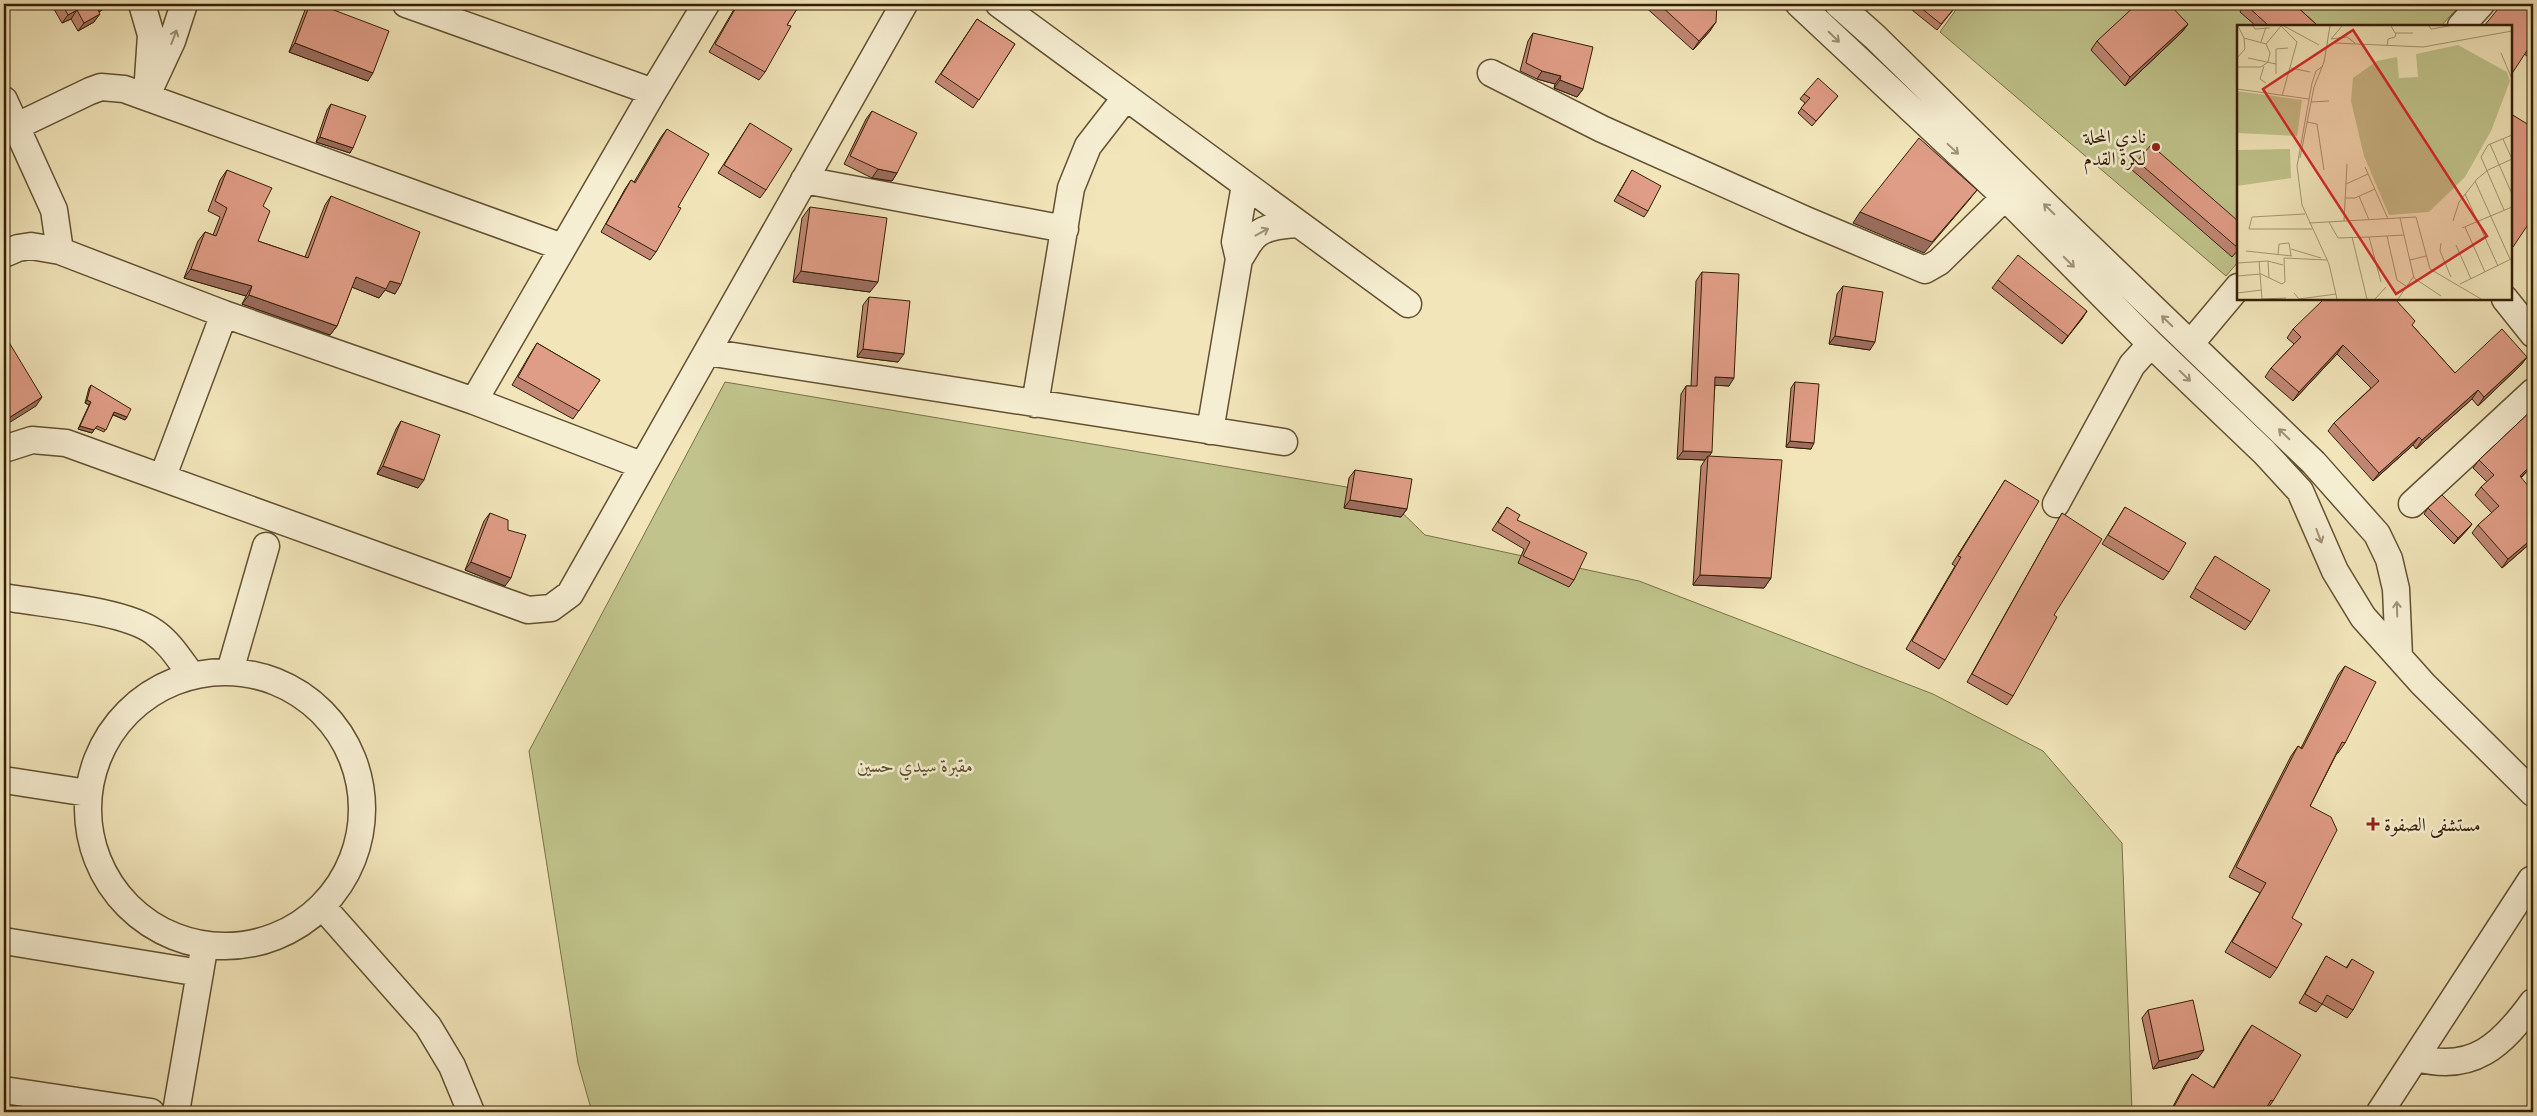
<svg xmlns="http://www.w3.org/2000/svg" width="2537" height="1116" font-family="'Sorts Mill Goudy',Amiri,serif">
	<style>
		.green { fill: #c0c38b; stroke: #7a7148 }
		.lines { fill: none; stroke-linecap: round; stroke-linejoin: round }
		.minor-casing { stroke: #635032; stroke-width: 29 }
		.minor { stroke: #f6eed2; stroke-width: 26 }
		.wall { fill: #c08673; stroke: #341f05 }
		.shaded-wall { fill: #9c6d5e; stroke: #341f05 }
		.building { fill: #df9c86; stroke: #341f05 }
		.oneway { stroke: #9f9176 }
		.poi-dot { fill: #8f2418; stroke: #f6eed2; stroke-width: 2 }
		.labels { text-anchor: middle; stroke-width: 5; stroke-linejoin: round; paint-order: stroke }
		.poi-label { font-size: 19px; fill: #341f05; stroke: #f6eed2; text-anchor: end }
		.park-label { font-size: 19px; font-style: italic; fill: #5e502d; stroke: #f6eed2 }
		.inset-road { fill: none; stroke: #a59671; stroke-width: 1 }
		.view { fill: #d62828; fill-opacity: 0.15; stroke: #d62828; stroke-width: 2.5 }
		.inset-edge { fill: none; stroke: #341f05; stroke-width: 2.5 }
	</style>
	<rect width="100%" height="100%" fill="#f1e5b9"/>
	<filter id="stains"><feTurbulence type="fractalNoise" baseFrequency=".004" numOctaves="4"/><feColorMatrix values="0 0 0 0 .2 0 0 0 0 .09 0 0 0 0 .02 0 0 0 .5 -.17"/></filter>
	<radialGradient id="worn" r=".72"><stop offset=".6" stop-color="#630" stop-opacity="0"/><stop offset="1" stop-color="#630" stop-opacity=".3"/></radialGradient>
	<path class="green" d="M1960,4H2461L2441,26H2238V262L2226,276L1940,32Z
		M725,382L1382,493L1425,535L1639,581L1933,694L2043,751L2122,843L2132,1112H592L578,1063L529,751Z"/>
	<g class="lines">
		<g class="minor-casing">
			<path id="minor" d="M142,4L151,35L148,79
				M406,4L653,92L474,401
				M999,4L1408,304
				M1799,4L2005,197L2151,344L2264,452L2300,491L2335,571L2363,617L2423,684L2533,793
				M1838,4L1875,37L2046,205L2314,463L2377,534L2389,559L2396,589L2399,657
				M2461,26L2481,4
				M1491,73L1602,129L1806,220L1925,270L1939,262L2005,197
				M653,92L706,4
				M146,97L172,41L184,4
				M4,100L54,210L60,251
				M17,126L90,91L101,87L124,89L562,247
				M804,180L1065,229
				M4,254L18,248L31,246L60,251L224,314L474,401L641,465
				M1239,259C1244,253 1246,247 1250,242C1260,226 1280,226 1296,224
				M2505,299L2533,334
				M2191,343L2238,287
				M707,352L1284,442
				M1035,404L1071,188L1088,146L1126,97
				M1210,431L1239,259L1235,242L1245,185
				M4,449L32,440L66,443L528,610L551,608L570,594L904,4
				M163,476L224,314
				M2056,504L2132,365L2151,344
				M2412,504L2533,392
				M4,597C42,604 125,610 154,632C170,643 180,660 192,676
				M230,671L266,546
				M88 809a137 137 0 1 1 274 0a137 137 0 1 1-274 0Z
				M4,780L88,793
				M322,906L428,1026L452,1066L471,1112
				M4,941L200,973
				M2417,1058C2473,1073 2502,1045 2533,1002
				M4,1090L151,1112
				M176,1112L203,955
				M2380,1112L2531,880"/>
		</g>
		<use href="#minor" class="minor"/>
	</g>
	<path class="wall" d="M51,4H110L107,7L99,12L94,22L78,31L71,19L62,23Z
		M310,4H318L368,81L289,52L305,10Z
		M737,4H800L787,25L765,72L759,80L709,52Z
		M1642,4H1717L1710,31L1693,50Z
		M1909,4H1956L1953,10L1937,30L1907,6Z
		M2235,4H2294L2318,26H2256L2240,12L2241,10Z
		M2533,4V60L2524,54Z
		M977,19L1015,44L973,108L935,82Z
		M2188,24L2182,32L2125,86L2091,50L2097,41Z
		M1533,33L1583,89L1577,97L1554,88L1555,84L1537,79L1520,71L1528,41Z
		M1804,94L1838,96L1812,126L1798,113L1805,103L1800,99Z
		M331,104L350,153L316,142L327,110Z
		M872,111L897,173L892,181L872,178L844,164L866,119Z
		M750,123L766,190L760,198L718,173Z
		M667,129L678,207L656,252L650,260L601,232L625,189L631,180L634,182L661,137Z
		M2137,161L2238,221V250L2232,257L2131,169Z
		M227,170L263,206L258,241L305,257L325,205L331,196L395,294L385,290L379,298L352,287L337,326L330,335L242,304L246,296L184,278L198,241L205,232L213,235L220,217L208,211L220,180Z
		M1632,170L1648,211L1644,217L1614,201Z
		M810,207L870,292L793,282L802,218Z
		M1702,272L1729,386L1715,385L1709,456L1771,578L1764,588L1693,585L1701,466L1705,460L1677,459L1681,394L1686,386H1691L1696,281Z
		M1998,280L2087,311L2062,344L1992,288Z
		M1843,286L1870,350L1829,344L1837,294Z
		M869,297L898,362L857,357L863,305Z
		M2412,325L2455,373L2527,357L2521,365L2478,406L2472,399L2416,449L2413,445L2373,481L2328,431L2334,423L2371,388L2337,354L2293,401L2265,377L2271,368L2294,344L2287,338L2293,329Z
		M537,343L600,380L573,419L512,385L532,351Z
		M1795,382L1811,449L1786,447L1791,388Z
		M91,385L127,417L125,420L113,415L104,432L95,428L92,433L78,429L89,405L85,403L89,388Z
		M2533,409V465L2521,478L2533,541L2502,568L2472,533L2478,525L2492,513L2475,495L2481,487L2487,482L2473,468L2479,460Z
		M401,421L418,488L377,474L396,429Z
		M1355,470L1407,509L1401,517L1344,508L1349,478Z
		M2005,480L1945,660L1939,669L1906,649L1955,566L1952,564Z
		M1507,507L1517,520L1574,580L1569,587L1518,563L1524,549L1492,530Z
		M2125,507L2169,572L2163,580L2102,544Z
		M2428,508L2472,524L2468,529L2454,544L2424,514Z
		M490,513L505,586L465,570L484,521Z
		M2062,513L2013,696L2007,705L1967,682L2057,522Z
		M2215,556L2251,622L2245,630L2190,597Z
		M2345,666V743L2338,753H2337L2310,806L2292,918L2277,968L2270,978L2225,952L2260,893L2229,877L2291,756L2298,746L2301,748L2338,675Z
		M2326,956L2346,968L2352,959L2353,1010L2347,1018L2322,1004L2316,1012L2299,1003L2321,965Z
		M2148,1010L2198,1058L2153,1069L2142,1018Z
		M2252,1025L2273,1101L2266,1111L2265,1110L2264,1112H2170L2185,1084L2192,1074L2213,1088L2245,1035Z"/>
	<path class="shaded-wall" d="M104,4H110L107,7L91,16L97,8Z
		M77,10L71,19L62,23L68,15Z
		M100,14L94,22L78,31L84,23Z
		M1716,22L1710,31L1693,50L1699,41Z
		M2188,24L2182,32L2125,86L2130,77Z
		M295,43L373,73L368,81L289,52Z
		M1542,71L1561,76L1555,84L1537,79Z
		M1560,80L1583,89L1577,97L1554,88Z
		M320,137L353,148L350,153L316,142Z
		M878,169L897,173L892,181L872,178Z
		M1977,190L1969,200L1924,253L1853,223L1860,212Z
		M191,269L252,286L246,296L184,278Z
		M801,271L878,282L870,292L793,282Z
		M356,277L390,281L401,284L395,294L385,290L379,298L349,286Z
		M249,295L337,326L330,335L242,304Z
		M2087,311L2082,319L2062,344L2068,336Z
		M1835,336L1875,342L1870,350L1829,344Z
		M2343,345L2337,354L2293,401L2299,392Z
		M863,349L904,354L898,362L857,357Z
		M2527,357L2521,365L2478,406L2484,397Z
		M1715,377L1734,378L1729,386L1710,385Z
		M2478,390L2472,399L2416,449L2422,440Z
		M42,397L36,406L4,426V421Z
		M87,400L91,402L89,405L85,403Z
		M114,412L127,417L125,420L112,414Z
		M80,426L94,430L92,433L78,429Z
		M2419,437L2413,445L2373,481L2379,473Z
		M1790,441L1814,443L1811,449L1786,447Z
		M1683,451L1712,452L1708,458V456L1705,460L1677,459Z
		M2533,463V465L2514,484L2520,476Z
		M383,466L424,480L418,488L377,474Z
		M1350,500L1407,509L1401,517L1344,508Z
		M2472,524L2468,529L2454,544L2458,538Z
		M2533,538V541L2502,568L2508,559Z
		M471,562L511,578L505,586L465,570Z
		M1700,575L1771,578L1764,588L1693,585Z
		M2204,1050L2198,1058L2153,1069L2159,1061Z"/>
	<path class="building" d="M62,4H104L97,8L100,14L84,23L77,10L68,15Z
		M310,4H318L389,31L373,73L295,43Z
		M738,4H800L787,25L791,26L765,72L715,44Z
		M1659,4H1717L1716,22L1699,41Z
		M1916,4H1956L1957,5L1941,24Z
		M2137,4H2169L2188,24L2130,77L2097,41Z
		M2245,4H2294L2318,26H2269Z
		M2502,4H2533V48L2530,46L2511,75V26H2484Z
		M977,19L1015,44L979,100L941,74Z
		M1533,33L1593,47L1583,89L1560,80L1561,76L1542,71L1526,63Z
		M1818,78L1838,96L1816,121L1801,108L1810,98L1804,94Z
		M331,104L366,116L353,148L320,137Z
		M872,111L917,133L897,173L878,169L850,156Z
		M2511,114L2529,125L2533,118V217L2513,247L2511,246Z
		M750,123L792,149L766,190L724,165Z
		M667,129L709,154L678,207L681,208L656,252L606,224L631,180L635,183Z
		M1919,138L1977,190L1932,242L1860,212Z
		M2151,145L2238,221V248L2137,161Z
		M227,170L272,188L263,206L270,211L258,241L308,258L331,196L420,232L401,284L390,281L386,289L356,277L337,326L249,295L252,286L191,269L205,232L216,236L227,208L215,201Z
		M1632,170L1661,186L1648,211L1618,195Z
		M810,207L887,218L878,282L801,271Z
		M2018,255L2087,311L2068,336L1998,280Z
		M1702,272L1739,274L1734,378L1715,377L1712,452L1683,451L1686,386H1697Z
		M1843,286L1883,292L1875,342L1835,336Z
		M869,297L910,301L904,354L863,349Z
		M2324,299H2395L2415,321L2412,325L2455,373L2502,329L2527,357L2484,397L2478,390L2422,440L2419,437L2379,473L2334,423L2379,381L2343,345L2299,392L2271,368L2301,337L2293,329Z
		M4,334L42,397L4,421Z
		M537,343L600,380L579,411L518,377Z
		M1795,382L1819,384L1814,443L1790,441Z
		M91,385L131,409L127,417L114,412L106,430L97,426L94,430L80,426L91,402L87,400Z
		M2533,409V463L2520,476L2533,492V538L2508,559L2478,525L2499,506L2481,487L2494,475L2479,460Z
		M401,421L440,435L424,480L383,466Z
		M1708,456L1782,460L1771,578L1700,575Z
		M1355,470L1412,479L1407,509L1350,500Z
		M2005,480L2039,501L1945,660L1912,641L1961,557L1958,556Z
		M2442,495L2472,524L2458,538L2428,508Z
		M1507,507L1520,515L1517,520L1587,553L1574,580L1523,556L1530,542L1498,522Z
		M2125,507L2186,543L2169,572L2108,535Z
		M490,513L508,520V530L526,535L511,578L471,562Z
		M2062,513L2102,539L2054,615L2057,617L2013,696L1972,674Z
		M2215,556L2270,590L2251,622L2195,588Z
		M2345,666L2376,682L2345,743L2342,742L2310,806L2331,817L2337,830L2292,918L2302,924L2277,968L2232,942L2266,883L2236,867L2298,746L2302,749Z
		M2326,956L2347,968L2352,959L2374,972L2353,1010L2327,995L2322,1004L2305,994Z
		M2193,1000L2204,1050L2159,1061L2148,1010Z
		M2252,1025L2301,1055L2273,1101L2271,1100L2264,1112H2171L2192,1074L2214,1088Z"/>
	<defs><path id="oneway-shaft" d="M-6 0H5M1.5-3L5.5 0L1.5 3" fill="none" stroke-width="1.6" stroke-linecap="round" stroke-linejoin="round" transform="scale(1.25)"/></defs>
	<g class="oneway">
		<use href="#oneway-shaft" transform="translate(174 37) rotate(-69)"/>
		<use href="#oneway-shaft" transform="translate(1834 37) rotate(44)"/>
		<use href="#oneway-shaft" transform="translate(1953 149) rotate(43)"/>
		<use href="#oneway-shaft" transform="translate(2049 209) rotate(-136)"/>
		<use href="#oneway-shaft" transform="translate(1262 232) rotate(-29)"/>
		<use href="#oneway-shaft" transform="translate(2069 262) rotate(45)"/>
		<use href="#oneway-shaft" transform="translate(2167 321) rotate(-136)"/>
		<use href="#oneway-shaft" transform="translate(2185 376) rotate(44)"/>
		<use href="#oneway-shaft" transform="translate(2284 434) rotate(-136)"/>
		<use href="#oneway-shaft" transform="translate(2319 536) rotate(69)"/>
		<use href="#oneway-shaft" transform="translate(2397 609) rotate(-92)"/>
	</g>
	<g class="poi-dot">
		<circle cx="2156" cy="147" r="5"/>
		<path d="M2370.5 816.5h5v5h5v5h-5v5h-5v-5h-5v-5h5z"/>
	</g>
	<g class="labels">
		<g class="poi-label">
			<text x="2146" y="143">نادي المحلة<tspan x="2146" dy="22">لكرة القدم</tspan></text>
			<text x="2384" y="831" text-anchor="start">مستشفى الصفوة</text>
		</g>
		<g class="park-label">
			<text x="915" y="772">مقبرة سيدي حسين</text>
		</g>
	</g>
	<g transform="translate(2237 25)">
		<rect width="275" height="275" fill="#f1e5b9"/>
		<path d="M221,20L270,47L273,56L254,106L228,152L192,187L152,190L127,131L114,76L116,53L140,36L160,32L162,53L181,52L179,29ZM0,66L65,75L60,111L0,108ZM53,124L54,153L0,161L1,125Z" fill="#c0c38b"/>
		<path class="inset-road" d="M16,1L18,4L33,3M47,1L82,20M154,1L158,8H176M192,1L194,4L212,1M94,14L110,12L118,18M94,14L105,1M24,17L29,2M98,18L186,22L275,6M29,19L44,1L60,17L45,71M150,21L151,14L158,12L159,8M264,28L275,54M0,33L8,24L7,13M11,33L39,39M27,41L23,54L29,58M86,41L79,46L75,58L60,141L65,180L92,239L100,274M0,42H24L31,37L33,28L29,19L7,13L1,1M54,43L73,47M39,49V24L51,23M0,64L72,74M74,77L92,76M70,97L80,99L87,145M266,114L275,134M253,119L275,169M63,133L77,62L87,37L93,1M128,142L151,194M238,156L273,234M109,159L131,149M228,169L261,241M122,171L132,195M108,173H118L138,164M267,185L244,132L251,120L275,110M68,189L15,192L12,204H75M163,193L177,253L204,271M107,196L110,139M216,196L222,177L240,154L251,145L275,134M92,197L101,213L132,212M72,198L179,192L193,244L244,274M228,202L248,247M225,203L275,182M150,211L160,255L169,261M115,212L130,274M204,218L203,226L214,252M219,220L234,254M54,224L84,233M9,226L55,231M41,230L42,219L52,218L54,231M173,235L189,231M22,236L25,274M31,236L32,253M0,238L31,236L46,240M0,251L24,249L45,259L48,257L47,233L90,235M144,257L132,212L167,210M223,259L274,234M0,268L25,265M57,268L62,274L99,269M25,274L49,273M138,274L149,262M161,274L177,251"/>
		<path class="view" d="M116,5L250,211L159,269L26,64Z"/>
		<rect width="275" height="275" class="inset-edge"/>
	</g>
	<rect width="2537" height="1116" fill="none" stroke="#f1e5b9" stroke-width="20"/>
	<rect x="5" y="5" width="2527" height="1106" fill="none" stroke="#341f05" stroke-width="2.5"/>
	<rect x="10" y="10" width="2517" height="1096" fill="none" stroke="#341f05"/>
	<rect width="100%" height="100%" filter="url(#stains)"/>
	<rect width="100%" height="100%" fill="url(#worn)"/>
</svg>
